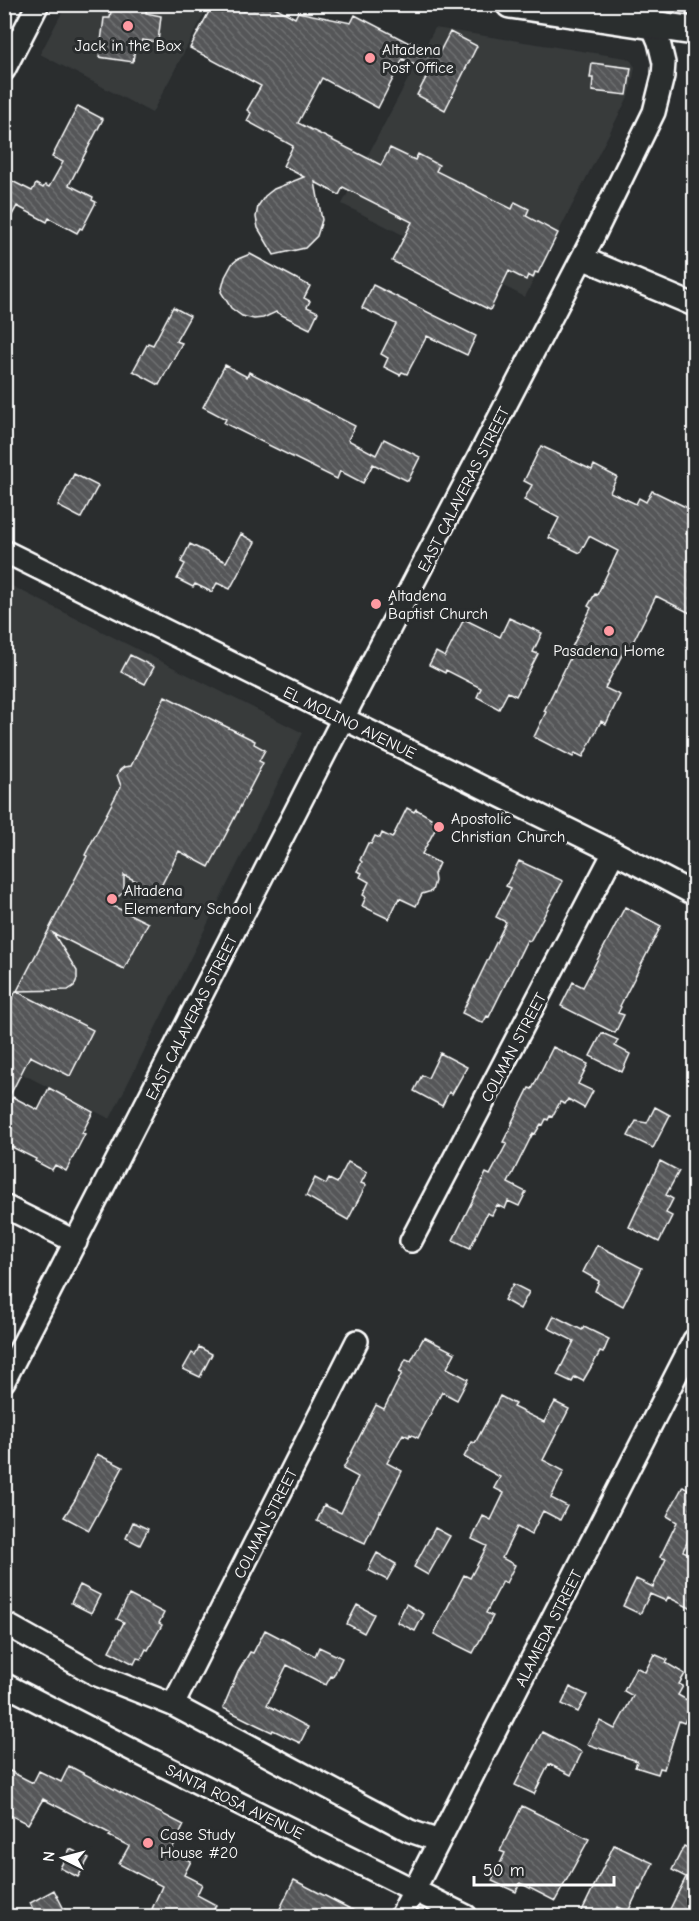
<svg xmlns="http://www.w3.org/2000/svg" width="699" height="1921" font-family="'Comic Neue',sans-serif">
	<style>
		.built { fill: #373a3b }
		.building { fill: url(#building-back-hatch); stroke: #fff; stroke-width: 1.5 }
		.lines { fill: none; stroke-linecap: round; stroke-linejoin: round }
		.minor-casing { stroke: #fff; stroke-width: 26 }
		.major-casing { stroke: #fff; stroke-width: 32 }
		.minor { stroke: #2a2d2e; stroke-width: 21 }
		.major { stroke: #2a2d2e; stroke-width: 27 }
		.poi-dot { fill: #ff9aa2; stroke: #2a2d2e; stroke-width: 2 }
		.labels { text-anchor: middle; stroke-width: 6; stroke-linejoin: round; paint-order: stroke }
		.poi-label { font-size: 16px; fill: #fff; stroke: #2a2d2e; text-anchor: start }
		.street-label { font-size: 16px; fill: #fff; stroke: #2a2d2e }
	</style>
	<defs>
		<pattern id="building-back-hatch" width="6" height="6" patternUnits="userSpaceOnUse" patternTransform="scale(1.5)"><rect width="6" height="6" fill="#555758"/><path d="M-1 5l2 2M0 0l6 6M5-1l2 2" fill="none" stroke="#6e7071"/></pattern>
	</defs>
	<rect width="100%" height="100%" fill="#2a2d2e"/>
	<filter id="ink" filterUnits="userSpaceOnUse"><feTurbulence type="fractalNoise" baseFrequency=".0167" numOctaves="2"/><feDisplacementMap in="SourceGraphic" scale="12" xChannelSelector="R" yChannelSelector="G"/><feConvolveMatrix kernelMatrix="1 2 1 2 8 2 1 2 1" color-interpolation-filters="sRGB"/></filter>
	<g filter="url(#ink)">
		<path class="built" d="M66,5H209L152,113L40,54Z
			M435,28L626,58L631,61L635,67L630,93L525,297L342,204Z
			M4,582L303,733L110,1119L5,1065Z"/>
		<path class="building" d="M112,4H147L146,13L161,16L158,42L142,40L140,48L135,47L133,62L99,57L104,18H110Z
			M213,4H232L244,11L247,4H269L295,18L298,12L351,23L355,15L409,43L414,41L439,53L450,32L477,46L445,110L417,95L429,72L403,59L378,108L322,78L298,123L381,165L390,148L415,160L418,154L439,165L436,171L512,209L515,202L529,209L526,216L558,233L538,273L535,272L533,278L528,275L526,280L509,271L490,310L392,261L412,222L343,187L339,195L315,182L322,220L317,236L305,248L274,255L258,228L256,217L258,206L265,196L274,189L304,177L283,166L293,146L247,121L251,113L247,110L261,86L190,48Z
			M592,63L631,68L627,95L592,91L593,78H590Z
			M78,106L103,119L69,185L93,197L92,200L96,202L82,229L80,228L77,233L49,218L47,222L17,206L4,230V179L9,182L10,180L32,191L36,184L43,188L45,185L49,187L63,162L52,157Z
			M250,254L310,286L304,298L310,301L307,307L318,312L310,329L276,312L263,318L254,319L242,316L231,308L221,292L225,277L232,264L238,259Z
			M373,285L476,336L467,355L427,336L407,374L402,372L400,375L384,367L388,358L381,354L396,324L362,308Z
			M173,307L190,316L176,341L182,343L159,385L133,371L148,343L153,345Z
			M225,365L247,377L249,372L355,426L348,440L376,455L384,439L420,457L408,481L373,464L363,483L340,471L337,479L224,423L226,419L203,407Z
			M541,446L592,470L594,465L617,477L610,492L636,504L639,498L646,502L652,491L655,492L694,511V517L686,534L694,538V615L656,596L628,652L624,651L605,688L620,695L606,724L601,721L583,757L575,753L573,757L534,737L546,712L544,711L575,648L572,647L591,608L588,606L595,594L597,595L618,551L589,536L580,553L549,538L559,518L524,500L532,485L524,481Z
			M74,474L98,486L81,518L58,506Z
			M241,534L255,542L230,589L217,583L212,592L195,584L193,587L177,579L185,564L181,562L190,544L226,562Z
			M509,618L542,633L533,652L538,654L516,696L508,692L499,709L477,697L481,688L446,670L445,673L429,665L436,652L445,657L464,619L500,637Z
			M130,655L154,667L145,684L121,672Z
			M165,696L255,741L254,744L265,750L259,761L263,763L209,867L179,851L158,892L124,875V892L109,904L148,923L124,969L53,933L77,971V979L74,986L68,990L17,991L87,856L85,855L121,786L117,775L120,770L124,767L131,766Z
			M407,808L414,812L416,809L431,818L430,820L438,824L422,854L439,863L434,874L435,881L432,891L422,894L416,906L399,898L389,919L362,906L366,897L363,895L369,882L360,877L362,873L357,871L362,862L360,860L368,843L371,844L375,836L380,838L382,833L392,838Z
			M519,861L563,881L530,941L527,940L489,1017L487,1016L483,1023L462,1013L506,922L496,917L511,888L506,886Z
			M625,907L661,926L620,1006L621,1007L618,1013L624,1015L615,1033L561,1006L573,982L583,987Z
			M16,991L93,1030L70,1076L30,1056L4,1107V1041L11,1028L4,1025V1015Z
			M602,1033L618,1040L615,1046L630,1054L622,1072L590,1056Z
			M553,1047L588,1064L578,1084L593,1091L584,1108L568,1099L565,1104L560,1102L552,1117L550,1116L548,1120L546,1119L543,1125L541,1124L535,1134L533,1133L508,1183L526,1192L519,1206L508,1201L505,1209L497,1205L492,1215L487,1213L470,1248L453,1240L486,1173L490,1175L507,1143L503,1142L513,1122H512L529,1088L532,1089Z
			M440,1053L467,1067L452,1094L449,1092L442,1106L414,1091L422,1075L428,1078Z
			M49,1088L93,1112L82,1133L85,1134L66,1171L55,1165L52,1170L35,1161L36,1159L4,1143V1114L13,1097L38,1110Z
			M655,1107L670,1115L653,1148L628,1136L636,1121L647,1123Z
			M660,1161L679,1171L666,1195L673,1199L666,1213L672,1216L659,1242L629,1227Z
			M348,1162L367,1172L361,1183L366,1185L348,1220L306,1196L315,1178L326,1184L329,1179L337,1183Z
			M597,1245L642,1268L623,1306L595,1291L599,1281L583,1272Z
			M513,1284L529,1292L520,1309L504,1300Z
			M554,1316L582,1330L584,1327L609,1339L603,1353L600,1352L583,1381L575,1377L572,1382L557,1375L574,1341L548,1328Z
			M424,1337L455,1353L447,1368L468,1379L457,1400L442,1392L418,1438L410,1434L409,1437L403,1434L387,1463L402,1471L381,1512L380,1511L365,1543L317,1521L324,1505L341,1513L358,1477L343,1469L376,1405L384,1409L402,1373L399,1372L406,1359L411,1361Z
			M199,1347L212,1354L200,1377L183,1369L192,1353L195,1355Z
			M500,1396L515,1404L513,1407L544,1422L555,1402L569,1409L543,1460L564,1471L551,1498L567,1506L560,1520L543,1511L531,1535L517,1527L502,1558L515,1565L506,1583L503,1581L486,1613L493,1616L473,1653L434,1634L464,1575L470,1578L487,1546L472,1539L483,1516L491,1520L504,1493L494,1488L500,1477L464,1457L472,1442L475,1443Z
			M97,1454L123,1467L89,1530L64,1517L75,1500Z
			M683,1486L694,1493V1528L683,1551L694,1556V1610L668,1597L666,1601L650,1594L640,1614L623,1606L636,1579L653,1587L666,1559L660,1557L677,1522L667,1516Z
			M133,1522L148,1529L140,1545L126,1538Z
			M435,1528L450,1536L428,1575L414,1567Z
			M377,1553L396,1564L387,1580L368,1570Z
			M80,1585L100,1595L91,1613L71,1603Z
			M129,1595L164,1613L159,1623L162,1625L148,1650L146,1649L141,1659L137,1658L134,1664L109,1651L124,1622L117,1619Z
			M406,1604L424,1614L415,1631L397,1622Z
			M357,1605L374,1614L364,1633L347,1624Z
			M265,1630L315,1656L319,1647L342,1658L333,1677L331,1676L326,1685L287,1665L267,1705L308,1727L300,1743L273,1730L272,1732L257,1725L223,1708L238,1672L250,1652L253,1653Z
			M654,1654L668,1660L666,1663L685,1674L679,1684L683,1686L678,1695L694,1704L684,1723L679,1721L664,1769L660,1768L658,1774L635,1767L637,1761L587,1744L600,1721L615,1729L633,1696L624,1691L636,1667L645,1672Z
			M570,1687L587,1695L578,1712L562,1704Z
			M542,1732L582,1752L571,1775L549,1764L534,1794L515,1785Z
			M69,1766L184,1825L171,1851L191,1861L184,1875L202,1884L197,1895L216,1905L210,1917H167L152,1909L162,1886L119,1864L129,1846L109,1836L111,1834L43,1799L28,1824L4,1812V1768L33,1783L39,1771L61,1782Z
			M522,1806L589,1839L555,1901L520,1883L516,1892L492,1881L505,1853L500,1851Z
			M614,1845L653,1863L640,1890L639,1889L628,1912L617,1907L614,1913L606,1910L603,1917H579Z
			M684,1846L694,1851V1917H666L686,1877L672,1870Z
			M70,1849L89,1858L78,1877L60,1868Z
			M294,1880L366,1917H276Z
			M54,1890L68,1917H37L30,1903Z"/>
		<g class="lines">
			<g class="minor-casing">
				<path id="minor" d="M4,70L38,4
					M582,258L694,305
					M4,551L614,852L694,894
					M4,1206L76,1242
					M411,1241L614,852
					M4,1381L355,695L594,235L654,112L663,76L664,63L659,42L643,4
					M4,1623L97,1675L173,1705L410,1831L439,1841
					M4,1684L146,1757L466,1916
					M173,1705L357,1341
					M401,1916L694,1340"/>
			</g>
			<g class="major-casing">
				<path id="major" d="M510,4L694,31"/>
			</g>
			<use href="#minor" class="minor"/>
			<use href="#major" class="major"/>
		</g>
	</g>
	<g class="poi-dot">
		<circle cx="128" cy="26" r="6"/>
		<circle cx="370" cy="58" r="6"/>
		<circle cx="376" cy="604" r="6"/>
		<circle cx="609" cy="631" r="6"/>
		<circle cx="439" cy="827" r="6"/>
		<circle cx="112" cy="899" r="6"/>
		<circle cx="148" cy="1843" r="6"/>
	</g>
	<g class="labels">
		<g class="poi-label">
			<text x="128" y="51" text-anchor="middle">Jack in the Box</text>
			<text x="382" y="55">Altadena<tspan x="382" dy="18">Post Office</tspan></text>
			<text x="388" y="601">Altadena<tspan x="388" dy="18">Baptist Church</tspan></text>
			<text x="609" y="656" text-anchor="middle">Pasadena Home</text>
			<text x="451" y="824">Apostolic<tspan x="451" dy="18">Christian Church</tspan></text>
			<text x="124" y="896">Altadena<tspan x="124" dy="18">Elementary School</tspan></text>
			<text x="160" y="1840">Case Study<tspan x="160" dy="18">House #20</tspan></text>
		</g>
		<g class="street-label">
			<text transform="translate(463 489) rotate(-63)" y="6">EAST CALAVERAS STREET</text>
			<text transform="translate(350 722) rotate(26)" y="6">EL MOLINO AVENUE</text>
			<text transform="translate(191 1017) rotate(-63)" y="6">EAST CALAVERAS STREET</text>
			<text transform="translate(513 1047) rotate(-62)" y="6">COLMAN STREET</text>
			<text transform="translate(265 1523) rotate(-63)" y="6">COLMAN STREET</text>
			<text transform="translate(548 1628) rotate(-63)" y="6">ALAMEDA STREET</text>
			<text transform="translate(235 1801) rotate(26)" y="6">SANTA ROSA AVENUE</text>
		</g>
	</g>
	<rect width="699" height="1921" fill="none" stroke="#2a2d2e" stroke-width="24"/>
	<rect x="12" y="12" width="675" height="1897" fill="none" stroke="#fff" stroke-width="2" filter="url(#ink)"/>
	<g transform="translate(63 1858) rotate(276)" stroke="#2a2d2e" stroke-width="4.5" paint-order="stroke">
	<path d="M0-4.5L10 22L0 15L-10 22Z" fill="#ffffff"/>
	<text y="-9" font-size="16" font-weight="bold" text-anchor="middle" fill="#ffffff">N</text>
	</g>
	<path d="M474 1876v9h140v-9" fill="none" stroke="#ffffff" stroke-width="3"/>
	<text x="483" y="1876" font-size="18" fill="#ffffff" stroke="#2a2d2e" stroke-width="4.5" paint-order="stroke">50 m</text>
</svg>
